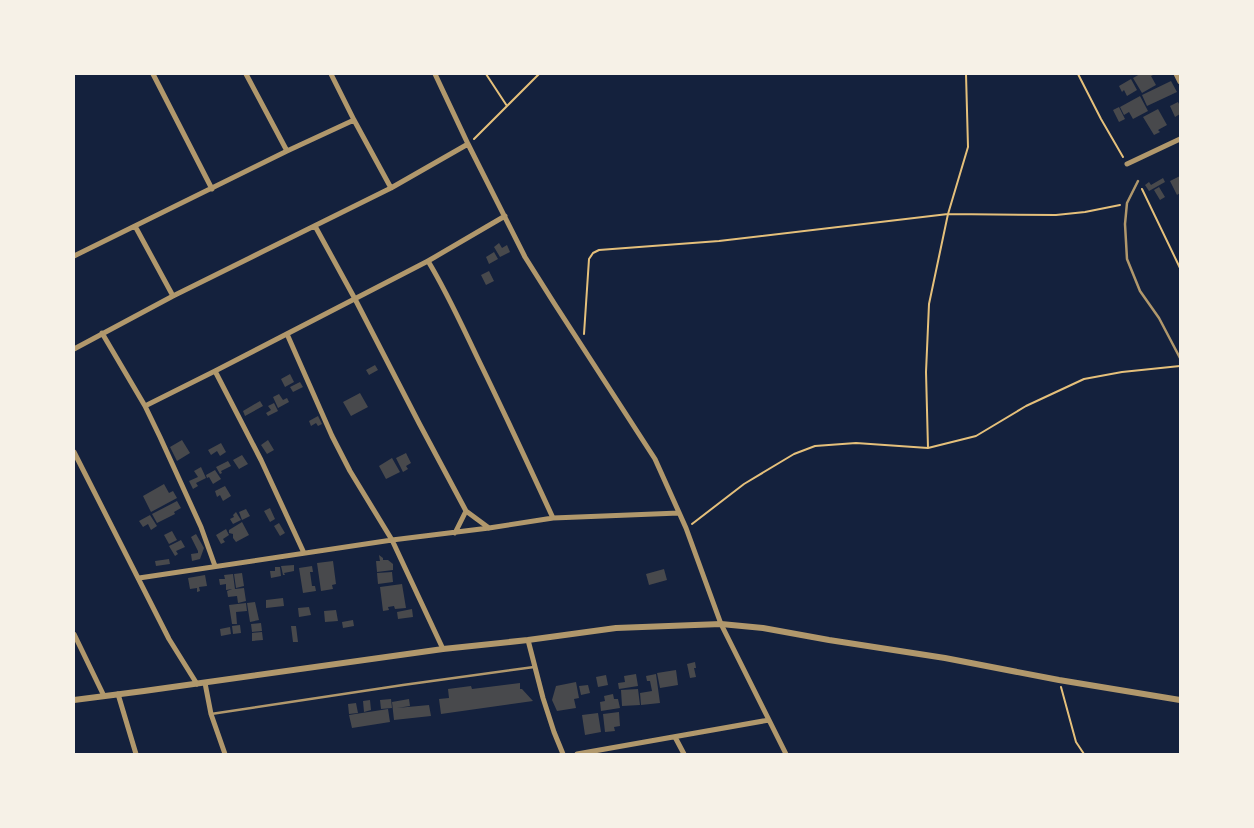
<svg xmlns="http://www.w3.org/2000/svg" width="1254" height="828" font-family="Literata,serif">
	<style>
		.building { fill: #48494c }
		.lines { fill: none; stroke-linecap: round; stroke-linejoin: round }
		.path { stroke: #e5c07b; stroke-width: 2 }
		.service { stroke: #b1986c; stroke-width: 2.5 }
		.minor { stroke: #b1986c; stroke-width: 5 }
		.tertiary { stroke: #b1986c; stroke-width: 6 }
	</style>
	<rect width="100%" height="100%" fill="#14213d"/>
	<path class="building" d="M1140,74H1155L1151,76L1156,85L1142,93L1133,78Z
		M1131,79L1137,90L1127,96L1124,90L1122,92L1119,86Z
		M1171,81L1177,92L1147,106L1142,95Z
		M1140,96L1148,111L1133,119L1129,112L1124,115L1120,107Z
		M1178,102L1180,106V114L1175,117L1170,106Z
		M1119,107L1125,119L1119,122L1113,110Z
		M1158,109L1167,125L1158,130L1160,132L1154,135L1143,117Z
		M1180,176V193L1177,195L1170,181Z
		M1163,178L1165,182L1149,191L1145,185L1149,182L1151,185Z
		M1159,187L1165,197L1160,200L1154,190Z
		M499,243L502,248L507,245L510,252L500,257L494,247Z
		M494,252L498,259L489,264L486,257Z
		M489,271L494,281L486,285L481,275Z
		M375,365L378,370L369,375L366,370Z
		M290,374L294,382L285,387L281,379Z
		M300,382L303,387L293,392L290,387Z
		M360,393L368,407L351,416L343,402Z
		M279,394L283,400L287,398L289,402L278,408L273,397Z
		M260,401L263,406L245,416L243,411Z
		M274,403L278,411L268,416L266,413L271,410L268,406Z
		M318,416L322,424L318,426L316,423L311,426L309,421Z
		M182,440L190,453L177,461L170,447Z
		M268,440L274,450L267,454L261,445Z
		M221,443L226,452L220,456L217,451L211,455L208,450Z
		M406,453L411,463L406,466L408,469L403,472L396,458Z
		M242,455L248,464L239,469L233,460Z
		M392,458L400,472L386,479L379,466Z
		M228,461L231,466L221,471L222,473L220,474L216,467Z
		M201,467L206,478L196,483L198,486L193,489L189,481L198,477L194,471Z
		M215,470L221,479L213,484L209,477L207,478L206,475Z
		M164,484L169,493L173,491L177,498L151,512L143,496Z
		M225,486L231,496L223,501L220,495L217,497L215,491Z
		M177,501L181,508L174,512L175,514L157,523L152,514Z
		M270,508L275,519L270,522L264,511Z
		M246,509L250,516L242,520L239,512Z
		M236,512L241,520L233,524L230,519L234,517L233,515Z
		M150,515L157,526L151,530L148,524L143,527L139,521Z
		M242,522L249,535L236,542L233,538V534L229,533V530Z
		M279,523L285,533L280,536L274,526Z
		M226,529L229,535L223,539L225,542L221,544L216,535Z
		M172,531L177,540L169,544L164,535Z
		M196,534L204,548L200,559L192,561L191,554L198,553V551L191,537Z
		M181,540L185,547L176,551L178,554L175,556L169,546Z
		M379,555L383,558V560H388L393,564V570L377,572L376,561H380Z
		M169,559L170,564L156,566L155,561Z
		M333,561L336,584L332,585L333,589L321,591L317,563Z
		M294,565V571L284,573L285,575H283L281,566Z
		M312,566L313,572H310L312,586H315L316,591L303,593L299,568Z
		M275,567H280L281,576L271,578L270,571H275Z
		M664,569L667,580L649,585L646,574Z
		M392,572L393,582L378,584L377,573Z
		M242,573L244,586L236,588L234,574Z
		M233,574L235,589L244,588L246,601L238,603L237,596L228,597L227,591L232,589L226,590V584L220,585L219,579H225L224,575Z
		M205,575L207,586L199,587L200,591L197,592V588L190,589L188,578Z
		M402,584L406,608L395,609L394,606L388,607L389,610L383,611L380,587Z
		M283,598L284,606L266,608V600Z
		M255,602L259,620L250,622L247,603Z
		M246,603L247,611L236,612L237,624H232L229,605Z
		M309,607L311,615L299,617L298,608Z
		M412,609L413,617L398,619L397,612Z
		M336,610L338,621L325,622L324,611Z
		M353,620L354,626L343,628L342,622Z
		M261,623L262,631L252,632L251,624Z
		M240,625L241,633L233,634L232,626Z
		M291,626H296L298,642H293Z
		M230,627L231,634L221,636L220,629Z
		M262,632L263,640L252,641V633Z
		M695,662L696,668H694L696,677L690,678L687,664Z
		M676,670L678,685L660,688L657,673Z
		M636,674L638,686L619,689L618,683L625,682L624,676Z
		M656,674L660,703L641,705L640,693L652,691L650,681H647L646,676Z
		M606,675L608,685L598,687L596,677Z
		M576,682L579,698L574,699L576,708L557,711L552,700L556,686Z
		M520,683V689H522L533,701L441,714L439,699L449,698L448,689L471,686L472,689Z
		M588,685L590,693L581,695L579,686Z
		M638,689L640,705L622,706L621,690Z
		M613,694L614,699H618L620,708L601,711L600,702L605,701L604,696Z
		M391,699L392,708L381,709L380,700Z
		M409,699L410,706L397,708L429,705L431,716L394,720L392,702Z
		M370,700L371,710L364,712L363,701Z
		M356,703L358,713L349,714L348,704Z
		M388,709L390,722L352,728L349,715Z
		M619,712L620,726L614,727L615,731L605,732L603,714Z
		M598,713L601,732L585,735L582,715Z"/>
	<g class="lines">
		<path class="path" d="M486,74L507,106
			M1078,74L1101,119L1123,157
			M474,139L539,74
			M1142,189L1180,268
			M584,334L589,259L593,253L599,250L719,241L948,214L1056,215L1085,212L1120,205
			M928,448L926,372L929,304L948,214L968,147L966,74
			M692,524L744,484L794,454L815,446L856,443L928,448L976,436L1026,406L1084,379L1122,372L1180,366
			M1061,687L1076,742L1084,754"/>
		<path class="service" d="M1138,181L1127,203L1125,224L1127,259L1140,291L1159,318L1180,358
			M211,714L403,685L534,667"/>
		<path class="minor" d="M153,74L212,189
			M246,74L287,151
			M331,74L354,120L391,188
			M435,74L468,144L525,257L554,303L655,459L686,528L721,624L786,754
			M1176,74L1180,82
			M1127,164L1180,139
			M135,226L173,296
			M315,226L355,299L419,423L466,511L489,528
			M74,256L287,151L354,120
			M428,261C448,294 463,328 480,363C505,414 529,466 553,518
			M102,333L145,406L160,437L201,527L215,566
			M287,334L332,436L350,471L392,540L443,649
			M74,349L173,296L391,188L468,144
			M215,371L261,460L304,553
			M145,406L215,371L428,261L505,216
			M74,452L169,639L197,684
			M455,533L466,511
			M139,578L392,540L489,528L553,518L679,513
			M74,634L104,696
			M528,640L543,698L554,732L563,754
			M205,683L211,714L225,754
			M118,694L136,754
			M675,737L684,754
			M577,754L769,720"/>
		<path class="tertiary" d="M74,700L144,691L443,649L528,640L616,628L721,624L763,628L829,640L945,658L1059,680L1180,700"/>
	</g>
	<rect width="1254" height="828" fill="none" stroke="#f6f1e7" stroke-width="150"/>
</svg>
